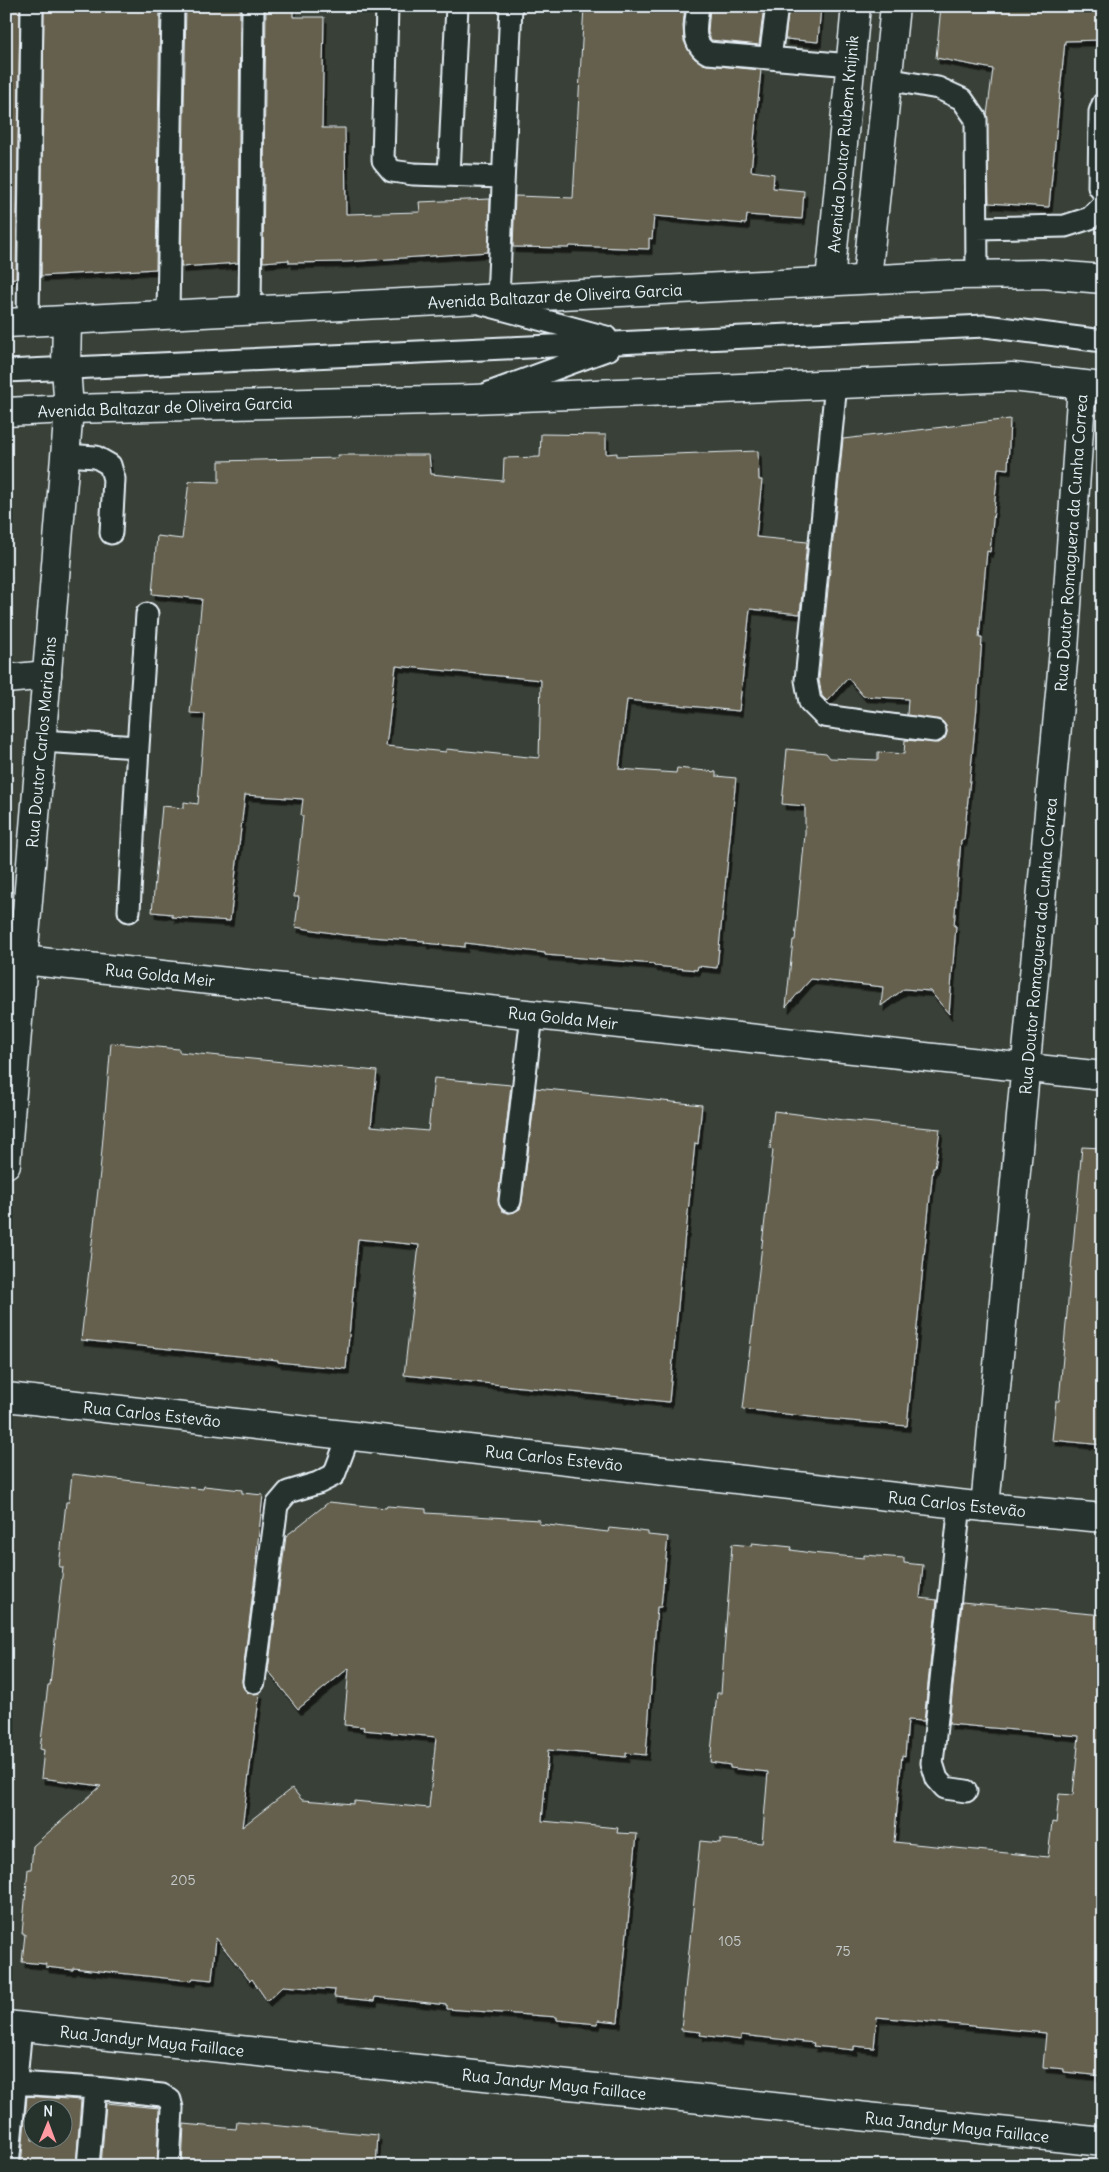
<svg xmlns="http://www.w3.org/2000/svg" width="1109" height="2172" font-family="Delius,sans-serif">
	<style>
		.building { fill: #65604e; stroke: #e8f1f8; fill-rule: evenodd; filter: url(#shadow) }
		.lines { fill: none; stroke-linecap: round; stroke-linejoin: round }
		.lane-casing { stroke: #e8f1f8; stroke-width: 25 }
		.street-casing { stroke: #e8f1f8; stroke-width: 31 }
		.secondary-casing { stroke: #e8f1f8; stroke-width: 31 }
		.primary-casing { stroke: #e8f1f8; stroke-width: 31 }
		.lane { stroke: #26332d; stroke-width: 21 }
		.street { stroke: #26332d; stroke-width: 28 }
		.secondary { stroke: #26332d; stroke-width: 28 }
		.primary { stroke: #26332d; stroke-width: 28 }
		.labels { text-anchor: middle; stroke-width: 4; stroke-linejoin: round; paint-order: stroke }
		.number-label { font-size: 14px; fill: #c7cdce }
		.street-label { font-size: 16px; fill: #e8f1f8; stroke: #26332d }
	</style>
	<defs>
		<filter id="shadow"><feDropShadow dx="3" dy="5.5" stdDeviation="0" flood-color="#0009"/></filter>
	</defs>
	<rect width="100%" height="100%" fill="#394037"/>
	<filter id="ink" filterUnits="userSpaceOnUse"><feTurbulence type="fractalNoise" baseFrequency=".02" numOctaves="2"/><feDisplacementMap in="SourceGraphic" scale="10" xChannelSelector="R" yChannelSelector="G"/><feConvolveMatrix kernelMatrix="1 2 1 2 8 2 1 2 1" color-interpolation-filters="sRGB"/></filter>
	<g filter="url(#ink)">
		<path class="building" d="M6,6H20L16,278L6,279Z
			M44,6H160L156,269L41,276Z
			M186,6H240L238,263L181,267Z
			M266,6H293V17H324L322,128H345L346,214L420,212L419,202L490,199L488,252L346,262L289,263V260L263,262Z
			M584,6H685L683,26L684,41L689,51L695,59L707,65L761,70L751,171L774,174L773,188L804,191L802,219L747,215L746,224L654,216L652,239L649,238V249L570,246L569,248L513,247L515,196L573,198Z
			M710,6H764L759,45L711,40L708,32Z
			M789,6H821L818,42L785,39Z
			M941,6H1103V40L1065,41L1049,207L989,203L987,115L993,69L936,58Z
			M1010,419L1008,469L998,468L990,552L987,551L979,638H982L977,707L964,840H961L954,926H956L949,1014L930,991L904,989L881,1006L883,987L811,979L786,1007L793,940H795L805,834V806L782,804L787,749L826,753L830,758L878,760V752L904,754L905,740L939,743L945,738L947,732L946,726L942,721L907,715L908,699L863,696L848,678L827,701L822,696L819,680L843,439Z
			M541,434L606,435V454L617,453V456L758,451L759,480H762L756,537L807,542L800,614L750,609L739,711L627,700L619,769L676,773L677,768L716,772V776L736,778L717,968L698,966L697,970L654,966V964L545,955V953L465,943V947L424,943L425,941L344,935L295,927L299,897H294L303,816L301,815L303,799L245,795L230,921L172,917V914L152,912L162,806L184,808V802L198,804L205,714L190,713L202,599L152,594L157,536L182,539L189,481L219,482V461L338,458V455H429L431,474L503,481L504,458L540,457ZM396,666L541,680L539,758L446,749V752L386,746Z
			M111,1043L179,1049V1052L377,1071L371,1126L428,1131L434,1078L511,1085L498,1200L502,1211L509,1213L520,1209L522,1202L536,1088L702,1105L698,1144L695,1143L686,1233H685L669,1402L404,1375L419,1245L358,1239L346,1369L278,1362V1360L81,1340L100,1172Z
			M774,1111L843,1120L940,1129L935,1168H933L907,1426L828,1419L743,1409L773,1150L770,1149Z
			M1082,1147L1103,1148V1445L1052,1440L1056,1401H1059Z
			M72,1474L203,1489L204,1486L242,1490V1493L263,1495L256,1560L257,1559L242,1680L243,1687L247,1692L253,1694L260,1692L242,1827L292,1788L302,1800L354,1804V1801L429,1808L436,1737L363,1730L364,1727L344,1725L349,1668L298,1709L268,1671L286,1536L329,1502L386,1508L387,1506L426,1509V1513L539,1520V1524L608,1532L609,1528L648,1532V1535L668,1537L661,1607H657L646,1755L626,1753V1757L548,1750L542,1821L618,1828L617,1833L637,1834L618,2022L598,2020L597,2024L557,2020V2017L447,2009V2005L375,1997L374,2001L334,1997L335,1990L283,1986L267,2001L252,1979L250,1981L216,1938L212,1980L193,1978L192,1981L73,1968V1970L46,1967V1964L22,1962L25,1934H22L28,1869H31L33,1846L101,1786L41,1778L44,1750L40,1749L48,1685H50L63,1567H59L66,1502H69Z
			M752,1543L792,1547L791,1550L811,1553L864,1558V1555L904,1558V1563L923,1565L920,1598L937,1600L924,1721L908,1720L905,1756L902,1755L894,1842L1048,1857L1052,1822L1056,1823L1059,1794L1073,1795L1079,1736L949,1724L962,1602L1103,1615V2076L1064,2072V2069L1043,2067L1046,2033L877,2017L874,2048L854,2046V2050L813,2046L814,2043L741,2035V2040L700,2035L701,2032L681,2030L700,1841L720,1843V1839L762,1843L768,1772L730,1768V1765L710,1762L717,1693H721L732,1544L752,1546Z
			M27,2096L81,2100L76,2166H21ZM32,2110H62V2140H32Z
			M106,2103L159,2108L157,2166H101Z
			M237,2122L378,2135L376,2166H182L184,2124L236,2129Z"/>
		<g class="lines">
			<g class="lane-casing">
				<path id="lane" d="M387,6L383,160L392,171L413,174L502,177
					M698,6C696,24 690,43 708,53L851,65
					M770,58L777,6
					M887,79L938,88L962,99L976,119L977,274
					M1103,104L1100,112L1099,187L1103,192
					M449,175L457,6
					M977,228L1065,226L1090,218L1103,205
					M498,298L511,6
					M483,304L606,337
					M250,311L253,6
					M168,315L173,6
					M28,322L32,6
					M6,371L985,326L1103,341
					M836,384L806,680L810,702L824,716L935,731
					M489,393L609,349
					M65,455L96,457L110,465L114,479L111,533
					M41,741L138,747L129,911
					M138,747L147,614
					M510,1201L532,1015
					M960,1504L932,1763L937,1779L945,1788L966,1791
					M254,1682L277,1505L288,1492L318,1483L334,1475L349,1435
					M17,2083L95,2088L88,2166
					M95,2088L162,2095L170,2100L172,2108L169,2166
					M8,2166L21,2026"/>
			</g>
			<g class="street-casing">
				<path id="street" d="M6,679L47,675
					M23,960L1103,1076
					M985,1507L1064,650L1082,385
					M6,2025L1103,2142"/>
			</g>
			<g class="secondary-casing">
				<path id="secondary" d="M867,279L895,6
					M830,281L856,6
					M6,1164L69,409L66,368L67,320
					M6,1397L985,1507L1103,1518"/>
			</g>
			<g class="primary-casing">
				<path id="primary" d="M6,323L957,275L1042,274L1103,279
					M6,412L69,409L473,399L1012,377L1103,387"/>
			</g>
			<use href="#lane" class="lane"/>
			<use href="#street" class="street"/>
			<use href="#secondary" class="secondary"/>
			<use href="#primary" class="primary"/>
		</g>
	</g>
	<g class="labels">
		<g class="number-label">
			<text x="183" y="1885">205</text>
			<text x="730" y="1946">105</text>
			<text x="843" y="1956">75</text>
		</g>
		<g class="street-label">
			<text transform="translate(843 144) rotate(-85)" y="6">Avenida Doutor Rubem Knijnik</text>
			<text transform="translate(555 296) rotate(-3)" y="6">Avenida Baltazar de Oliveira Garcia</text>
			<text transform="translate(165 407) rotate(-2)" y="6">Avenida Baltazar de Oliveira Garcia</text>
			<text transform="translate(1071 543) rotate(-86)" y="6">Rua Doutor Romaguera da Cunha Correa</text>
			<text transform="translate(41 742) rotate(-85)" y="6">Rua Doutor Carlos Maria Bins</text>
			<text transform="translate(1038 946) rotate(-85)" y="6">Rua Doutor Romaguera da Cunha Correa</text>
			<text transform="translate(160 975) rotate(6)" y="6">Rua Golda Meir</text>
			<text transform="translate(563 1018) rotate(6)" y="6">Rua Golda Meir</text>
			<text transform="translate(152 1414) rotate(6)" y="6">Rua Carlos Estevão</text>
			<text transform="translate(554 1458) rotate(6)" y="6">Rua Carlos Estevão</text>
			<text transform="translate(957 1504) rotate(6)" y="6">Rua Carlos Estevão</text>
			<text transform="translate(152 2041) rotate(6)" y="6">Rua Jandyr Maya Faillace</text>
			<text transform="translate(554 2084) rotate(6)" y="6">Rua Jandyr Maya Faillace</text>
			<text transform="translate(957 2127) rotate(6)" y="6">Rua Jandyr Maya Faillace</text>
		</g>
	</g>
	<rect width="1109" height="2172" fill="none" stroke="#26332d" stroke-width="25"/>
	<rect x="12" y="12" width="1084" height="2147" fill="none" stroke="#e8f1f8" stroke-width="2" filter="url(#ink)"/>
	<g transform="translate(48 2124) rotate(1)"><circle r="24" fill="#26332d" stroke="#747f7e"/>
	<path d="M0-4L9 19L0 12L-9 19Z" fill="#ff9aa2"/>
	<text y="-8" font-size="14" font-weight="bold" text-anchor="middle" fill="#e8f1f8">N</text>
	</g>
</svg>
